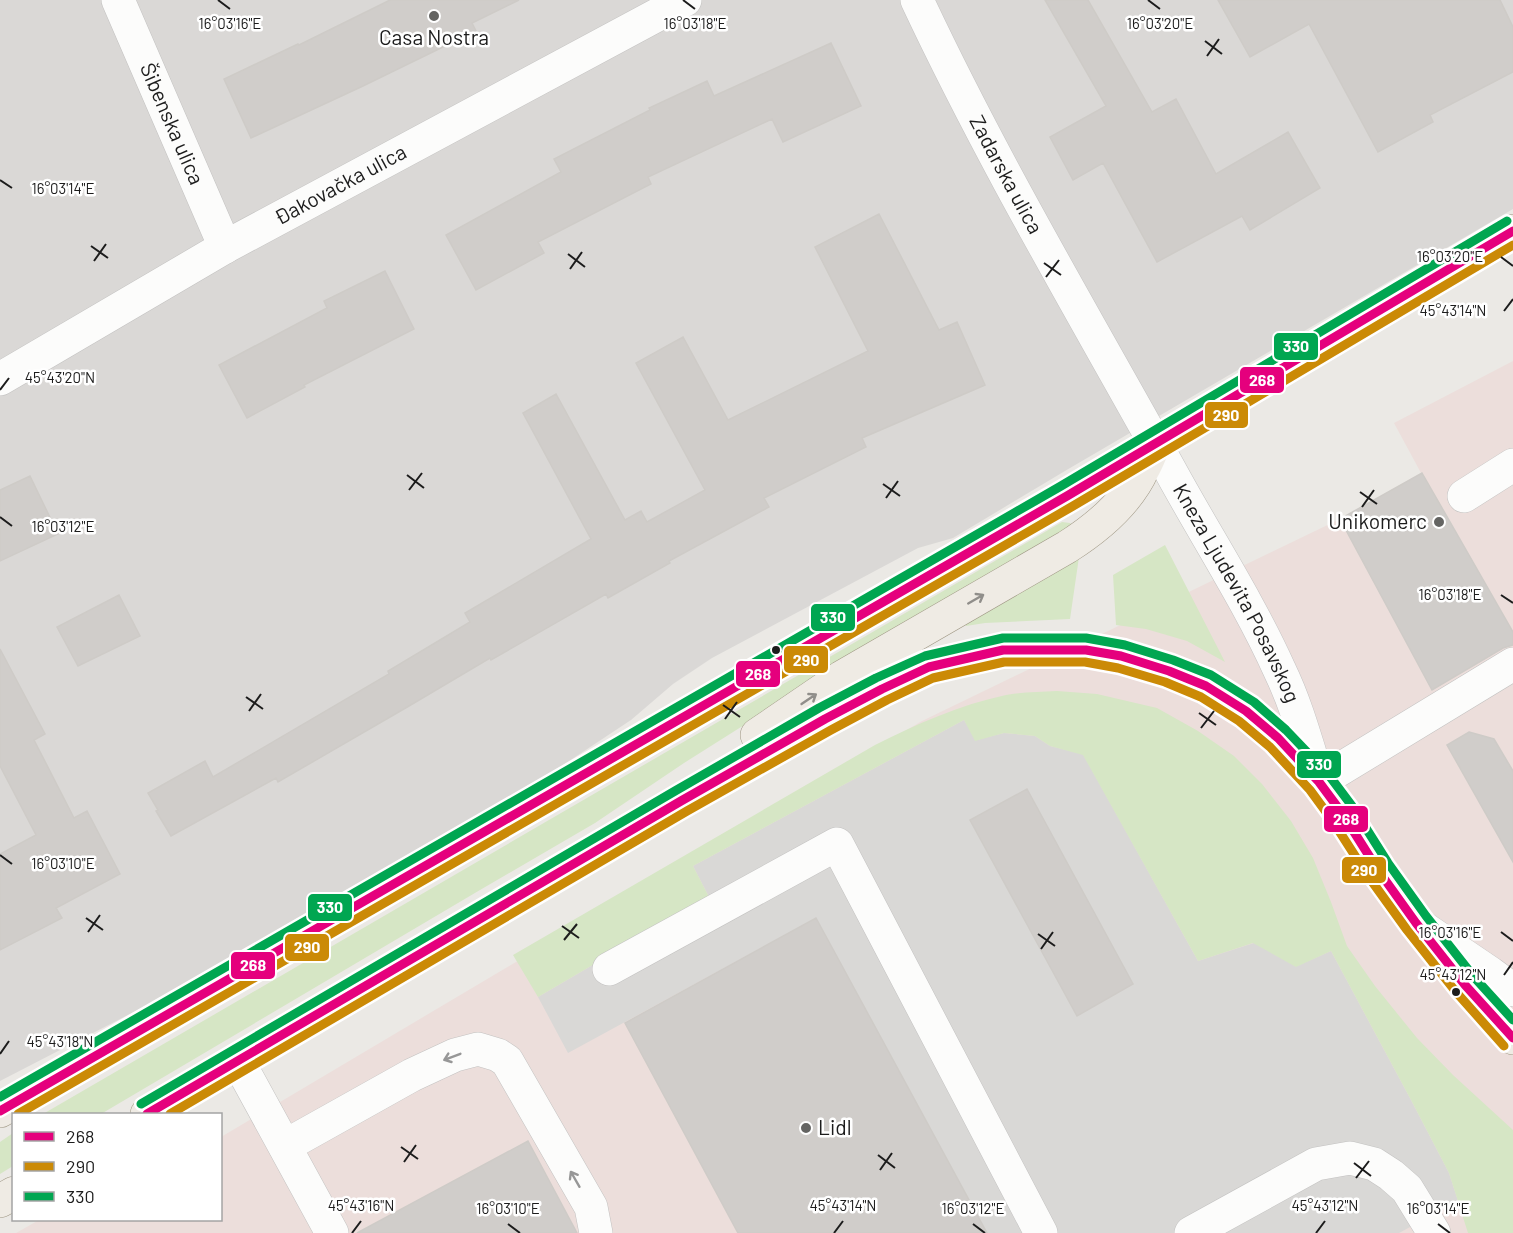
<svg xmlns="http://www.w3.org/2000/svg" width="1513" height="1233" font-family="Barlow,sans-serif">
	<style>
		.residential { fill: #dad8d6 }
		.commercial { fill: #ecdedb }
		.religious { fill: #d9d8d6 }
		.grass { fill: #d6e6c5 }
		.building { fill: #d0cdca; stroke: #cecbc7; stroke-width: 1.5 }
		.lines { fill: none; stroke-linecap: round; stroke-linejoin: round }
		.minor-casing { stroke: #c3c2c1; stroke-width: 34 }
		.major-casing { stroke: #9f9784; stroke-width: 34 }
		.minor { stroke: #fcfcfb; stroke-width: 33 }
		.major { stroke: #efebe4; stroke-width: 33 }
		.bus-1-casing { stroke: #fff; stroke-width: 14 }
		.bus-2-casing { stroke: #fff; stroke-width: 14 }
		.bus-3-casing { stroke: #fff; stroke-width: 14 }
		.bus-1 { stroke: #e5007d; stroke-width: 9 }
		.bus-2 { stroke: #cb8a06; stroke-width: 9 }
		.bus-3 { stroke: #00a651; stroke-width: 9 }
		.oneway { stroke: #908e8a }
		.oneway2 { stroke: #979797 }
		.ticks { fill: none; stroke: #1c1c1c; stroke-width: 2 }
		.poi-dot { fill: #646462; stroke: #fff; stroke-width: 2 }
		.bus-dot { fill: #1c1c1c; stroke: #fff; stroke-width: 2 }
		.labels { text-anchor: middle; stroke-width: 5; stroke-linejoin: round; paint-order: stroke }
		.poi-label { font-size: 21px; fill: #1c1c1c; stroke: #fff }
		.street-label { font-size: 21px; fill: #1c1c1c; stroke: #fff }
		.ticks-label { font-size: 15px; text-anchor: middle; fill: #1c1c1c; stroke: #fff; stroke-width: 5; stroke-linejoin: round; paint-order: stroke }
		.line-badge { stroke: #fff; stroke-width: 2 }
		.badge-label { font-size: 16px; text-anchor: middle; font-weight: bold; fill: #fff }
	</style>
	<rect width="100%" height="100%" fill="#ebe9e5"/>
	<path class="residential" d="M0,0H1513V209L1070,468L953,538L918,548L712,658L673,684L631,720L551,773L184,986L0,1081Z"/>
	<path class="commercial" d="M1513,361V1233H16L39,1220H220L221,1137L922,721L1340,519L1421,473L1394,423Z"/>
	<path class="religious" d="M964,720L976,740L1004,733L1035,736L1050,746L1083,754L1198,961L1254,943L1297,966L1331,951L1411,1100L1449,1173L1458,1201L1399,1233H987L816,918L568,1053L538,997L709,897L693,866Z"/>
	<path class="grass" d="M1062,522L1070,523L1073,526L803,688L684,763L595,823L480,890L101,1114H43Z
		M1165,545L1225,662L1187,641L1146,629L1116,625L1113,575Z
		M1079,557L1070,619L985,623L966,626L964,621Z
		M1057,691L1097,694L1157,708L1198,731L1234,756L1262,784L1291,821L1313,858L1331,902L1347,946L1375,986L1417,1038L1453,1075L1513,1130V1233H1468L1449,1173L1411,1100L1331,951L1296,967L1253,943L1198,961L1083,755L1050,746L1035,736L1004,733L975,741L964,720L693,866L709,897L538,997L513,955L875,745C917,724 959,705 1006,695C1022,692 1040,692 1057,691Z
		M13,1133V1166L0,1174V1142Z"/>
	<path class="building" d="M390,0H519L472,23L476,31L363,86L251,138L224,79L298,44L299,45Z
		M1045,0H1088L1152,112L1176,99L1216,174L1288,132L1320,188L1250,230L1242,216L1157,262L1103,163L1073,180L1050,137L1106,106Z
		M1218,0H1500L1513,27V72L1430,115L1433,122L1378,152L1309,24L1250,57Z
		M831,43L861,106L783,142L772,119L648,177L651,184L538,242L544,253L476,290L446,235L561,172L554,159L650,110L649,108L707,81L714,96Z
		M879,214L939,330L957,322L985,385L862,438L866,447L764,498L769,507L669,561L670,563L608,598L606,594L491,660L490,658L409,706L278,782L276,778L171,836L156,811L158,810L148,793L205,761L213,777L389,674L388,671L470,622L465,613L591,539L523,413L556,394L625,520L641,511L647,522L705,490L636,363L683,337L728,420L868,351L815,247Z
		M385,271L414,329L304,385L305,387L247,418L219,365L327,308L324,301Z
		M1422,473L1513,632V645L1503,648L1432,690L1340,519Z
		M30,476L58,534L0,561V490Z
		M119,595L140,636L78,666L57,627Z
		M0,649L45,734L34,740L74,818L87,811L120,874L56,908L62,918L0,950V854L36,835L0,766Z
		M1469,732L1494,739L1513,771V862L1447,745Z
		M1027,789L1133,984L1077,1016L970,820Z
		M816,918L987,1233H738L625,1023Z
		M528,1141L577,1233H357Z"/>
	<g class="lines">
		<g class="minor-casing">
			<g id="minor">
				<path id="s1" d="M118,0L225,247"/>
				<path id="s2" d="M917,0C993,162 1084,315 1171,472C1207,538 1249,602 1280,671C1297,706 1307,745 1319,782L1513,664"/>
				<path id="s3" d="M0,379L225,247L685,0"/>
				<path d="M1464,496L1513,465"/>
				<path d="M1422,927L1490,973L1513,990"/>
				<path d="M609,969L837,844L1041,1233"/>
				<path d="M238,1061L332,1233"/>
				<path d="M285,1146L412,1075L455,1055L478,1049L498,1055L507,1061L591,1207L596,1233"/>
				<path d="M1191,1233L1316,1164L1350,1158L1374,1164L1391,1175L1407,1189L1434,1233"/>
			</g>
		</g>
		<g class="major-casing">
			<path id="major" d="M757,735L842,677L1067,547C1097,528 1128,502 1143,469C1148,461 1151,451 1155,443
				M0,1111L1067,496L1155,443L1513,231
				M147,1114L681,801L825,719L882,689L929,667L1003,650L1047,649L1086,650L1121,656L1169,671L1206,686L1246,711L1278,738L1297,757L1319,782L1342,813L1378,870L1416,923L1465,985L1513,1038
				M0,1201L14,1193"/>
		</g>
		<use href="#minor" class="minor"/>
		<use href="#major" class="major"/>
		<g class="bus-1-casing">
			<path id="bus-1" d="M0,1111L1067,496L1513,231
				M147,1114L681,801L825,719L882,689L929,667L1003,650H1086L1121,656L1169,671L1206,686L1246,711L1278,738L1319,782L1342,813L1378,870L1416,923L1465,985L1513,1038"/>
		</g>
		<g class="bus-2-casing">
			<path id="bus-2" d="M18,1114L1073,506L1513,245
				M170,1114L687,811L831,730L887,700L933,678L1004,662H1085L1118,668L1165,682L1201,697L1239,721L1270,747L1310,790L1332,820L1368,876L1407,930L1456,992L1504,1046"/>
		</g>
		<g class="bus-3-casing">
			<path id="bus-3" d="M0,1097L1061,486L1507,221
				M141,1104L675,791L819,708L876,678L925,656L1003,638H1086L1125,645L1173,660L1211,675L1254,702L1286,730L1328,774L1352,806L1388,863L1426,916L1474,977L1513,1020"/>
		</g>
		<use href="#bus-1" class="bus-1"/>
		<use href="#bus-2" class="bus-2"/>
		<use href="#bus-3" class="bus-3"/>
	</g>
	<defs><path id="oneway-shaft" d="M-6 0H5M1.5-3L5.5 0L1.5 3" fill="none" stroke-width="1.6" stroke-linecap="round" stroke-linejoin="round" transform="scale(1.5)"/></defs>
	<g class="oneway">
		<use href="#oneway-shaft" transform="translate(976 599) rotate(-30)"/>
		<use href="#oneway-shaft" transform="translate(809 699) rotate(-34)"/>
	</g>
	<g class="oneway2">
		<use href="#oneway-shaft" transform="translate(452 1057) rotate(159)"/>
		<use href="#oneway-shaft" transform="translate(575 1179) rotate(-120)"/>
	</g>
	<path class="ticks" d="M218,0L230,9M683,0L695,9M1148,0L1160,9M1205,41L1222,54M1207,56L1219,39M0,180L12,188M91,246L108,258M568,254L585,267M1501,257L1513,266M94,261L106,244M1044,263L1061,275M570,269L582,252M1046,277L1059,260M1504,311L1513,299M0,390L9,378M407,475L424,488M883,484L900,496M409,490L422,473M1360,492L1377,504M886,498L898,481M1362,507L1374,490M0,517L12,526M1501,595L1513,603M246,697L263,709M723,705L740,717M249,711L261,694M1199,713L1216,725M725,719L737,702M1201,728L1214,711M0,855L12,864M86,918L103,930M562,926L579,938M88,932L100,915M1501,932L1513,941M1038,934L1055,946M564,940L577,924M1041,949L1053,932M1504,975L1513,962M0,1054L9,1041M401,1147L418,1159M878,1155L895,1168M404,1162L416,1145M1354,1163L1371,1176M880,1170L892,1153M1356,1178L1369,1161M508,1224L520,1233M973,1224L985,1233M1438,1224L1450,1233M352,1233L361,1221M834,1233L843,1221M1316,1233L1325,1221"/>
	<g class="poi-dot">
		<circle cx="434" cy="16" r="6"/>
		<circle cx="1439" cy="522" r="6"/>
		<circle cx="806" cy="1128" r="6"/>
	</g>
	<g class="bus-dot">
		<circle cx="776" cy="650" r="5"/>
		<circle cx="1456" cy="992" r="5"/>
	</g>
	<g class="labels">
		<g class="poi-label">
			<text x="434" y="45">Casa Nostra</text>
			<text x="1427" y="529" text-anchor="end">Unikomerc</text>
			<text x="818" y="1135" text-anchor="start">Lidl</text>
		</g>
		<g class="street-label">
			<text dy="7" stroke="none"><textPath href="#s1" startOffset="135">Šibenska ulica</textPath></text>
			<text dy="7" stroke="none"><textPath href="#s2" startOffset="196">Zadarska ulica</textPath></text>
			<text dy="7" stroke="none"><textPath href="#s3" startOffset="392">Đakovačka ulica</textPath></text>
			<text dy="7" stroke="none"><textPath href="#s2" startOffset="674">Kneza Ljudevita Posavskog</textPath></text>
		</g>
	</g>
	<g class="ticks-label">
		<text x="230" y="29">16°03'16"E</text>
		<text x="695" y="29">16°03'18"E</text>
		<text x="1160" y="29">16°03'20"E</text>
		<text x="63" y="194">16°03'14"E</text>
		<text x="1450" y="262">16°03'20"E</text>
		<text x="1453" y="316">45°43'14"N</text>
		<text x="60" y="383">45°43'20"N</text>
		<text x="63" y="532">16°03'12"E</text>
		<text x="1450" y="600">16°03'18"E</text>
		<text x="63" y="869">16°03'10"E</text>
		<text x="1450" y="938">16°03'16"E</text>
		<text x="1453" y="980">45°43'12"N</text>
		<text x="60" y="1047">45°43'18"N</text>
		<text x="361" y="1211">45°43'16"N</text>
		<text x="843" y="1211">45°43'14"N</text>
		<text x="1325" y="1211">45°43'12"N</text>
		<text x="508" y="1214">16°03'10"E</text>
		<text x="973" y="1214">16°03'12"E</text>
		<text x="1438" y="1214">16°03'14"E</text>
	</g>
	<g class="line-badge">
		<rect x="1273" y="332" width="46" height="29" rx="6" fill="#00a651"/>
		<rect x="1239" y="366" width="46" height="28" rx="6" fill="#e5007d"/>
		<rect x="1204" y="401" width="45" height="28" rx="6" fill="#cb8a06"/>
		<rect x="810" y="603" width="46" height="29" rx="6" fill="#00a651"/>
		<rect x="783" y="645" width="46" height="29" rx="6" fill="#cb8a06"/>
		<rect x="735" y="660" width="46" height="28" rx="6" fill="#e5007d"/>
		<rect x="1296" y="750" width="46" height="29" rx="6" fill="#00a651"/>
		<rect x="1323" y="805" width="46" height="28" rx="6" fill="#e5007d"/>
		<rect x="1341" y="856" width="46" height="28" rx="6" fill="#cb8a06"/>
		<rect x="307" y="893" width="46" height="29" rx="6" fill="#00a651"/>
		<rect x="284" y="933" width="46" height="29" rx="6" fill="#cb8a06"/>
		<rect x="230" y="951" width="46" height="29" rx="6" fill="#e5007d"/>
	</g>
	<g class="badge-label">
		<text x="1296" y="352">330</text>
		<text x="1262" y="386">268</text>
		<text x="1226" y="421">290</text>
		<text x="833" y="623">330</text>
		<text x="806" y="666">290</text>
		<text x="758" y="680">268</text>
		<text x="1319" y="770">330</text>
		<text x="1346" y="825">268</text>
		<text x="1364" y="876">290</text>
		<text x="330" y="913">330</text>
		<text x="307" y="953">290</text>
		<text x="253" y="971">268</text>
	</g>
	<rect x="12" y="1113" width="210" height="108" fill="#ffffff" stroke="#a4a4a4" stroke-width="1.5"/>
	<rect x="24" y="1132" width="30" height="9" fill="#e5007d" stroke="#a4a4a4" stroke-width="1.5"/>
	<text x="66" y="1143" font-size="18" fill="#1c1c1c">268</text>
	<rect x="24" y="1162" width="30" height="9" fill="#cb8a06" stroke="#a4a4a4" stroke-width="1.5"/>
	<text x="66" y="1173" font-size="18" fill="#1c1c1c">290</text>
	<rect x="24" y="1192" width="30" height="9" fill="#00a651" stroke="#a4a4a4" stroke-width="1.5"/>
	<text x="66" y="1203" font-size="18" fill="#1c1c1c">330</text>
</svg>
